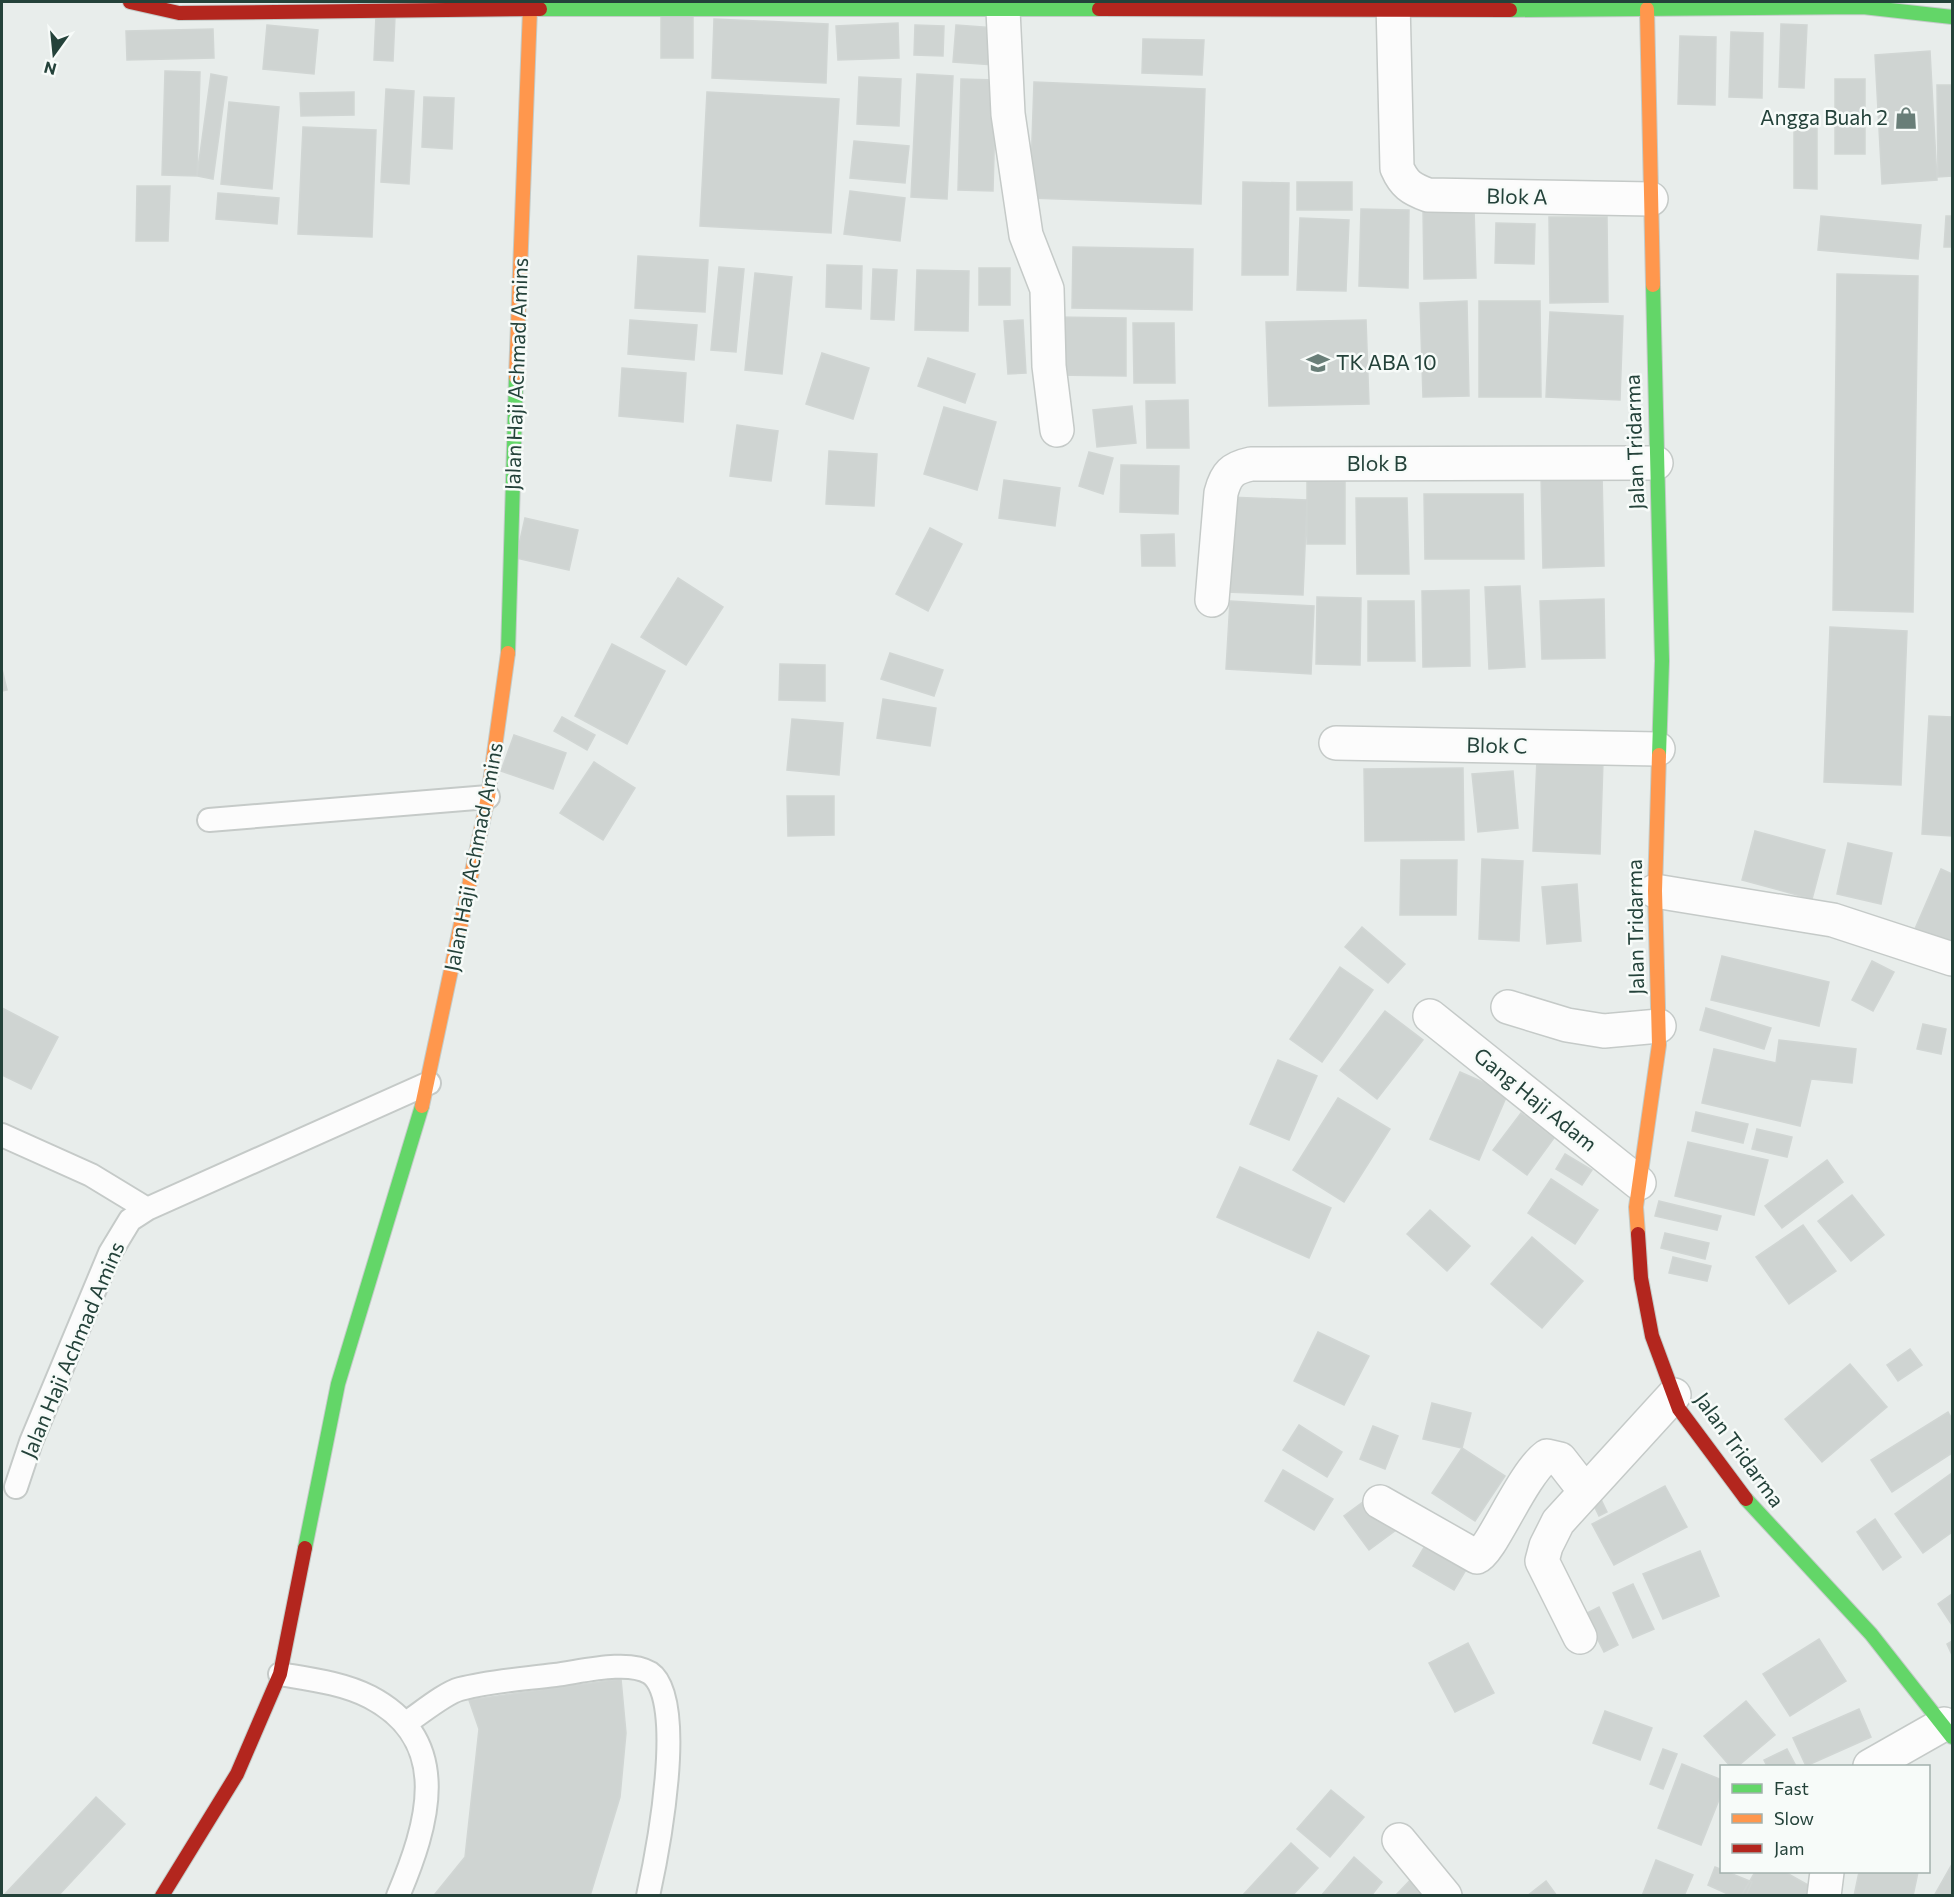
<svg xmlns="http://www.w3.org/2000/svg" width="1954" height="1897" font-family="Commissioner,sans-serif">
	<style>
		.building { fill: #cfd4d2; stroke: #d1d6d4; stroke-width: 1.5 }
		.lines { fill: none; stroke-linecap: round; stroke-linejoin: round }
		.lane-casing { stroke: #c5cac8; stroke-width: 26 }
		.street-casing { stroke: #c5cac8; stroke-width: 36 }
		.fast-casing { stroke: #c3cbc8; stroke-width: 16 }
		.slow-casing { stroke: #c3cbc8; stroke-width: 16 }
		.jam-casing { stroke: #c3cbc8; stroke-width: 16 }
		.lane { stroke: #fcfcfc; stroke-width: 22 }
		.street { stroke: #fcfcfc; stroke-width: 33 }
		.fast { stroke: #63d668; stroke-width: 14 }
		.slow { stroke: #ff974d; stroke-width: 14 }
		.jam { stroke: #b3261e; stroke-width: 14 }
		.labels { text-anchor: middle; stroke-width: 5; stroke-linejoin: round; paint-order: stroke }
		.poi-label { font-size: 21px; fill: #24423a; stroke: #f7fbf9; text-anchor: end }
		.street-label { font-size: 21px; fill: #24423a; stroke: #f7fbf9 }
	</style>
	<rect width="100%" height="100%" fill="#e8edeb"/>
	<path class="building" d="M661,15H693V58H661Z
		M376,16L395,17L393,61L374,60Z
		M714,19L828,24L826,83L712,78Z
		M898,23L899,58L838,60L836,26Z
		M1781,24L1807,25L1804,88L1779,87Z
		M267,25L318,30L314,74L263,69Z
		M915,25L944,26L943,56L914,55Z
		M956,25L996,28L994,65L953,62Z
		M213,29L214,58L127,60L126,31Z
		M1731,32L1763,33L1762,98L1729,97Z
		M1680,36L1716,37L1715,105L1678,104Z
		M1143,39L1204,40L1202,75L1142,73Z
		M1930,51L1937,180L1882,184L1875,55Z
		M165,71L200,72L197,176L162,175Z
		M211,74L227,77L213,179L197,176Z
		M917,74L953,76L947,199L911,197Z
		M859,77L901,79L899,126L857,124Z
		M961,79L996,80L993,191L958,190Z
		M1835,79H1865V154H1835Z
		M1034,82L1205,89L1201,204L1030,198Z
		M1937,85H1952V176L1938,177Z
		M386,89L414,91L409,184L381,182Z
		M354,92V115L301,116L300,93Z
		M707,92L839,99L831,233L700,226Z
		M424,97L454,98L452,149L422,147Z
		M229,102L279,107L272,189L221,184Z
		M303,127L376,130L372,237L298,234Z
		M1794,128H1817V189L1794,188Z
		M854,141L909,146L905,183L850,178Z
		M1243,182L1289,183L1288,275H1242Z
		M1297,182H1352V210H1297Z
		M137,186H170L168,241H136Z
		M850,191L905,198L900,241L844,234Z
		M218,193L279,198L277,224L216,219Z
		M1474,208L1476,278L1424,279L1423,209Z
		M1361,209L1409,210L1408,288L1359,286Z
		M1821,216L1921,225L1918,259L1818,250Z
		M1946,216H1952V247H1944Z
		M1549,217H1607L1608,302L1550,303Z
		M1300,218L1349,220L1346,291L1297,290Z
		M1496,223L1535,224L1534,264L1495,263Z
		M1073,247L1193,249L1192,310L1072,308Z
		M638,256L708,260L705,312L635,308Z
		M827,265L862,266L861,309L826,307Z
		M719,267L744,269L736,352L711,350Z
		M979,268H1010V305H979Z
		M873,269L897,270L894,320L871,319Z
		M917,270L969,271L968,331L915,330Z
		M755,273L792,277L782,374L745,370Z
		M1837,274L1918,276L1913,612L1833,610Z
		M1467,301L1469,396L1423,397L1420,303Z
		M1479,301H1540L1541,397H1479Z
		M1550,312L1623,316L1620,400L1546,397Z
		M1054,317L1126,318V376L1054,375Z
		M630,320L697,325L694,360L628,354Z
		M1023,320L1026,373L1008,374L1004,321Z
		M1366,320L1369,404L1269,406L1266,322Z
		M1133,323H1174L1175,383H1134Z
		M822,353L869,368L853,419L806,404Z
		M928,358L975,374L965,403L918,386Z
		M622,368L686,373L683,422L619,416Z
		M1188,400L1189,448H1147L1146,401Z
		M1132,406L1136,443L1097,447L1093,410Z
		M944,407L996,422L977,490L924,474Z
		M737,425L778,431L771,481L730,476Z
		M829,451L877,454L874,506L826,504Z
		M1089,452L1113,458L1103,494L1079,486Z
		M1121,465L1179,466L1178,514L1120,512Z
		M1602,473L1604,566L1543,568L1541,474Z
		M1004,480L1060,488L1055,526L999,518Z
		M1307,481L1345,482V544H1307Z
		M1424,494H1523L1524,559H1425Z
		M1228,497L1307,500L1303,595L1226,592Z
		M1356,498H1407L1409,574H1357Z
		M525,518L578,530L569,570L516,558Z
		M930,528L962,544L928,611L896,594Z
		M1174,534L1175,566H1142L1141,535Z
		M678,578L723,607L686,665L641,637Z
		M1520,586L1525,667L1489,669L1485,587Z
		M1469,590L1470,666L1423,667L1422,591Z
		M1317,597L1361,598L1360,665L1316,664Z
		M1604,599L1605,658L1542,659L1540,601Z
		M1230,601L1314,606L1311,674L1226,669Z
		M1368,601H1414L1415,661H1368Z
		M1830,627L1907,631L1901,785L1824,782Z
		M612,644L665,671L627,744L575,716Z
		M890,653L943,670L934,696L881,679Z
		M780,664L825,665V701L779,700Z
		M2,669L7,690L2,691Z
		M883,699L936,708L930,746L877,738Z
		M1929,716L1952,717V836L1922,834Z
		M562,717L595,735L587,750L554,731Z
		M792,719L843,723L839,775L787,770Z
		M514,735L566,753L553,789L501,771Z
		M1537,759L1603,761L1600,854L1533,851Z
		M594,762L635,788L603,840L560,813Z
		M1463,768L1464,840L1365,841L1364,769Z
		M1513,771L1518,828L1478,832L1472,774Z
		M787,796H834V835L788,836Z
		M1755,831L1825,850L1812,899L1742,880Z
		M1848,843L1892,853L1881,904L1837,894Z
		M1482,859L1523,861L1519,941L1479,939Z
		M1401,860H1457L1456,915H1400Z
		M1941,869L1952,874V950L1911,938Z
		M1577,884L1581,941L1547,944L1542,887Z
		M1362,927L1405,964L1388,983L1345,947Z
		M1722,956L1829,982L1819,1026L1711,1000Z
		M1872,961L1894,972L1873,1011L1852,1000Z
		M1340,967L1373,990L1322,1062L1290,1039Z
		M2,1008L58,1037L31,1089L2,1075Z
		M1706,1008L1771,1028L1764,1049L1700,1030Z
		M1385,1011L1423,1040L1377,1099L1340,1070Z
		M1923,1024L1946,1029L1941,1054L1917,1049Z
		M1779,1040L1856,1049L1852,1083L1811,1079L1800,1126L1702,1103L1714,1049L1776,1063Z
		M1278,1060L1317,1076L1289,1140L1250,1124Z
		M1460,1072L1508,1093L1479,1160L1430,1139Z
		M1338,1098L1390,1129L1344,1202L1293,1170Z
		M1696,1112L1748,1124L1743,1143L1692,1131Z
		M1521,1113L1554,1138L1527,1175L1493,1150Z
		M1757,1129L1792,1137L1787,1157L1752,1149Z
		M1688,1142L1768,1160L1754,1215L1675,1196Z
		M1565,1154L1592,1170L1582,1185L1556,1169Z
		M1827,1160L1843,1182L1782,1228L1765,1206Z
		M1240,1167L1331,1208L1309,1258L1217,1217Z
		M1551,1179L1598,1210L1575,1244L1528,1213Z
		M1852,1195L1884,1235L1851,1261L1818,1221Z
		M1659,1201L1721,1216L1717,1230L1655,1216Z
		M1430,1210L1470,1246L1447,1271L1407,1234Z
		M1803,1225L1836,1271L1789,1304L1756,1257Z
		M1665,1233L1709,1243L1705,1259L1661,1248Z
		M1532,1237L1583,1281L1542,1328L1491,1284Z
		M1673,1257L1711,1266L1707,1281L1669,1273Z
		M1318,1332L1369,1356L1344,1405L1294,1381Z
		M1910,1349L1922,1365L1898,1381L1887,1365Z
		M1850,1364L1887,1407L1822,1462L1785,1419Z
		M1432,1403L1471,1413L1462,1448L1423,1439Z
		M1948,1412L1952,1419V1453L1892,1492L1871,1460Z
		M1299,1425L1342,1452L1327,1477L1283,1450Z
		M1373,1426L1398,1436L1385,1469L1360,1459Z
		M1462,1448L1505,1476L1475,1521L1432,1493Z
		M1283,1470L1333,1499L1314,1530L1265,1501Z
		M1952,1473V1532L1923,1553L1895,1514Z
		M1665,1486L1687,1527L1614,1565L1592,1524Z
		M1596,1489L1607,1512L1599,1516L1588,1493Z
		M1371,1496L1396,1530L1369,1550L1344,1516Z
		M1875,1519L1901,1557L1883,1570L1857,1532Z
		M1429,1539L1470,1563L1454,1590L1413,1566Z
		M1700,1551L1719,1596L1663,1619L1643,1574Z
		M1633,1584L1654,1629L1633,1638L1613,1593Z
		M1952,1594V1625L1938,1604Z
		M1599,1607L1618,1645L1604,1652L1585,1614Z
		M1819,1639L1846,1681L1790,1716L1763,1674Z
		M1952,1641V1655L1947,1644Z
		M1468,1643L1494,1693L1455,1712L1429,1663Z
		M621,1679L626,1733L620,1797L590,1896L435,1894L465,1857L479,1729L469,1700Z
		M1746,1701L1775,1735L1738,1766H1730L1704,1736Z
		M1859,1709L1871,1737L1806,1766L1793,1738Z
		M1605,1711L1652,1728L1640,1760L1593,1743Z
		M1663,1749L1677,1754L1663,1789L1650,1784Z
		M1787,1749L1796,1766H1767L1764,1760Z
		M1682,1764L1722,1780V1792L1701,1845L1658,1828Z
		M1331,1790L1364,1817L1330,1857L1297,1829Z
		M96,1797L125,1824L58,1896H3Z
		M1291,1843L1318,1868L1292,1896H1242Z
		M1354,1857L1382,1882L1371,1896H1321Z
		M1656,1860L1693,1875L1684,1896H1642Z
		M1952,1864V1896H1934Z
		M1715,1867L1752,1882L1746,1896H1732L1708,1885Z
		M1755,1872H1785L1810,1886L1805,1896H1741Z
		M1859,1872H1918L1913,1896H1854Z
		M1416,1874L1438,1896H1395Z
		M1546,1881L1557,1896H1527Z"/>
	<g class="lines">
		<g class="lane-casing">
			<path id="lane" d="M209,820L488,797
				M2,1135L91,1175L147,1209
				M16,1487L31,1442L110,1253L130,1220L147,1209L429,1083
				M280,1674C309,1679 343,1683 370,1697C454,1741 428,1825 398,1896
				M406,1723C421,1713 445,1693 460,1689C490,1681 524,1679 555,1675C580,1672 628,1659 650,1673C688,1699 657,1855 648,1896"/>
		</g>
		<g class="street-casing">
			<path id="street" d="M1393,2L1397,168C1404,184 1411,189 1428,195L1651,199
				M1003,10L1008,114L1026,235L1047,289L1049,366L1057,430
				M1212,600L1221,493C1226,474 1232,468 1251,464L1656,463
				M1336,743L1658,749
				M1655,891L1833,920L1952,959
				M1508,1007L1567,1025L1604,1031L1659,1026
				M1430,1016L1639,1183
				M1380,1502L1477,1557C1491,1552 1522,1474 1547,1456L1560,1459L1585,1491
				M1580,1637L1542,1561L1546,1546L1558,1522L1674,1395
				M1870,1766L1944,1724
				M1399,1840L1445,1896
				M1824,1896L1827,1872"/>
		</g>
		<g class="fast-casing">
			<path id="fast" d="M540,9H1099
				M1510,10L1863,7L1952,17
				M1653,285L1662,661L1659,755
				M508,653L516,377
				M1746,1499L1871,1634L1952,1737
				M305,1548L338,1384L422,1106"/>
		</g>
		<g class="slow-casing">
			<path id="slow" d="M1647,9L1653,285
				M516,377L530,9
				M422,1106L488,797L508,653
				M1638,1234L1636,1207L1659,1045L1655,891L1659,755"/>
		</g>
		<g class="jam-casing">
			<path id="jam" d="M130,2L179,13L540,9
				M1099,9L1510,10
				M1638,1234L1641,1278L1652,1336L1679,1409L1746,1499
				M162,1896L237,1774L280,1674L305,1548"/>
		</g>
		<use href="#lane" class="lane"/>
		<use href="#street" class="street"/>
		<use href="#fast" class="fast"/>
		<use href="#slow" class="slow"/>
		<use href="#jam" class="jam"/>
	</g>
	<defs>
		<g id="shop-bare" transform="scale(1.8)"><path d="M-5-2.5h2.3a2.7 3.5 0 0 1 5.4 0H5L5.5 6h-11ZM-1.5-2.5h3a1.5 2.3 0 0 0-3 0Z" fill="#697e78" stroke="#f7fbf9" stroke-width="2.5" paint-order="stroke"/></g>
		<g id="school-bare" transform="scale(1.8)"><path d="M0-5L7-2L0 1L-7-2ZM-4 1L0 2.5L4 1V4Q0 6-4 4Z" fill="#697e78" stroke="#f7fbf9" stroke-width="2.5" paint-order="stroke"/></g>
	</defs>
	<g fill-rule="evenodd">
		<use href="#shop-bare" x="1906" y="118"/>
		<use href="#school-bare" x="1318" y="363"/>
	</g>
	<g class="labels">
		<g class="poi-label">
			<text x="1888" y="125">Angga Buah 2</text>
			<text x="1336" y="370" text-anchor="start">TK ABA 10</text>
		</g>
		<g class="street-label">
			<text transform="translate(1517 197) rotate(1)" y="7">Blok A</text>
			<text transform="translate(517 374) rotate(-88)" y="7">Jalan Haji Achmad Amins</text>
			<text transform="translate(1635 442) rotate(-92)" y="7">Jalan Tridarma</text>
			<text x="1377" y="471">Blok B</text>
			<text transform="translate(1497 746) rotate(1)" y="7">Blok C</text>
			<text transform="translate(474 857) rotate(-79)" y="7">Jalan Haji Achmad Amins</text>
			<text transform="translate(1636 927) rotate(-91)" y="7">Jalan Tridarma</text>
			<text transform="translate(1535 1100) rotate(39)" y="7">Gang Haji Adam</text>
			<text transform="translate(73 1350) rotate(-67)" y="7">Jalan Haji Achmad Amins</text>
			<text transform="translate(1739 1450) rotate(54)" y="7">Jalan Tridarma</text>
		</g>
	</g>
	<rect width="1954" height="1897" fill="none" stroke="#24423a" stroke-width="6"/>
	<rect x="1720" y="1765" width="210" height="108" fill="#f7fbf9" stroke="#a3b1ad" stroke-width="1.5"/>
	<rect x="1732" y="1784" width="30" height="9" fill="#63d668" stroke="#a3b1ad" stroke-width="1.5"/>
	<text x="1774" y="1795" font-size="18" fill="#24423a">Fast</text>
	<rect x="1732" y="1814" width="30" height="9" fill="#ff974d" stroke="#a3b1ad" stroke-width="1.5"/>
	<text x="1774" y="1825" font-size="18" fill="#24423a">Slow</text>
	<rect x="1732" y="1844" width="30" height="9" fill="#b3261e" stroke="#a3b1ad" stroke-width="1.5"/>
	<text x="1774" y="1855" font-size="18" fill="#24423a">Jam</text>
	<g transform="translate(54 54) rotate(195)" stroke="#f7fbf9" stroke-width="4.5" paint-order="stroke">
	<path d="M0-4.5L10 22L0 15L-10 22Z" fill="#24423a"/>
	<text y="-9" font-size="16" font-weight="bold" text-anchor="middle" fill="#24423a">N</text>
	</g>
</svg>
